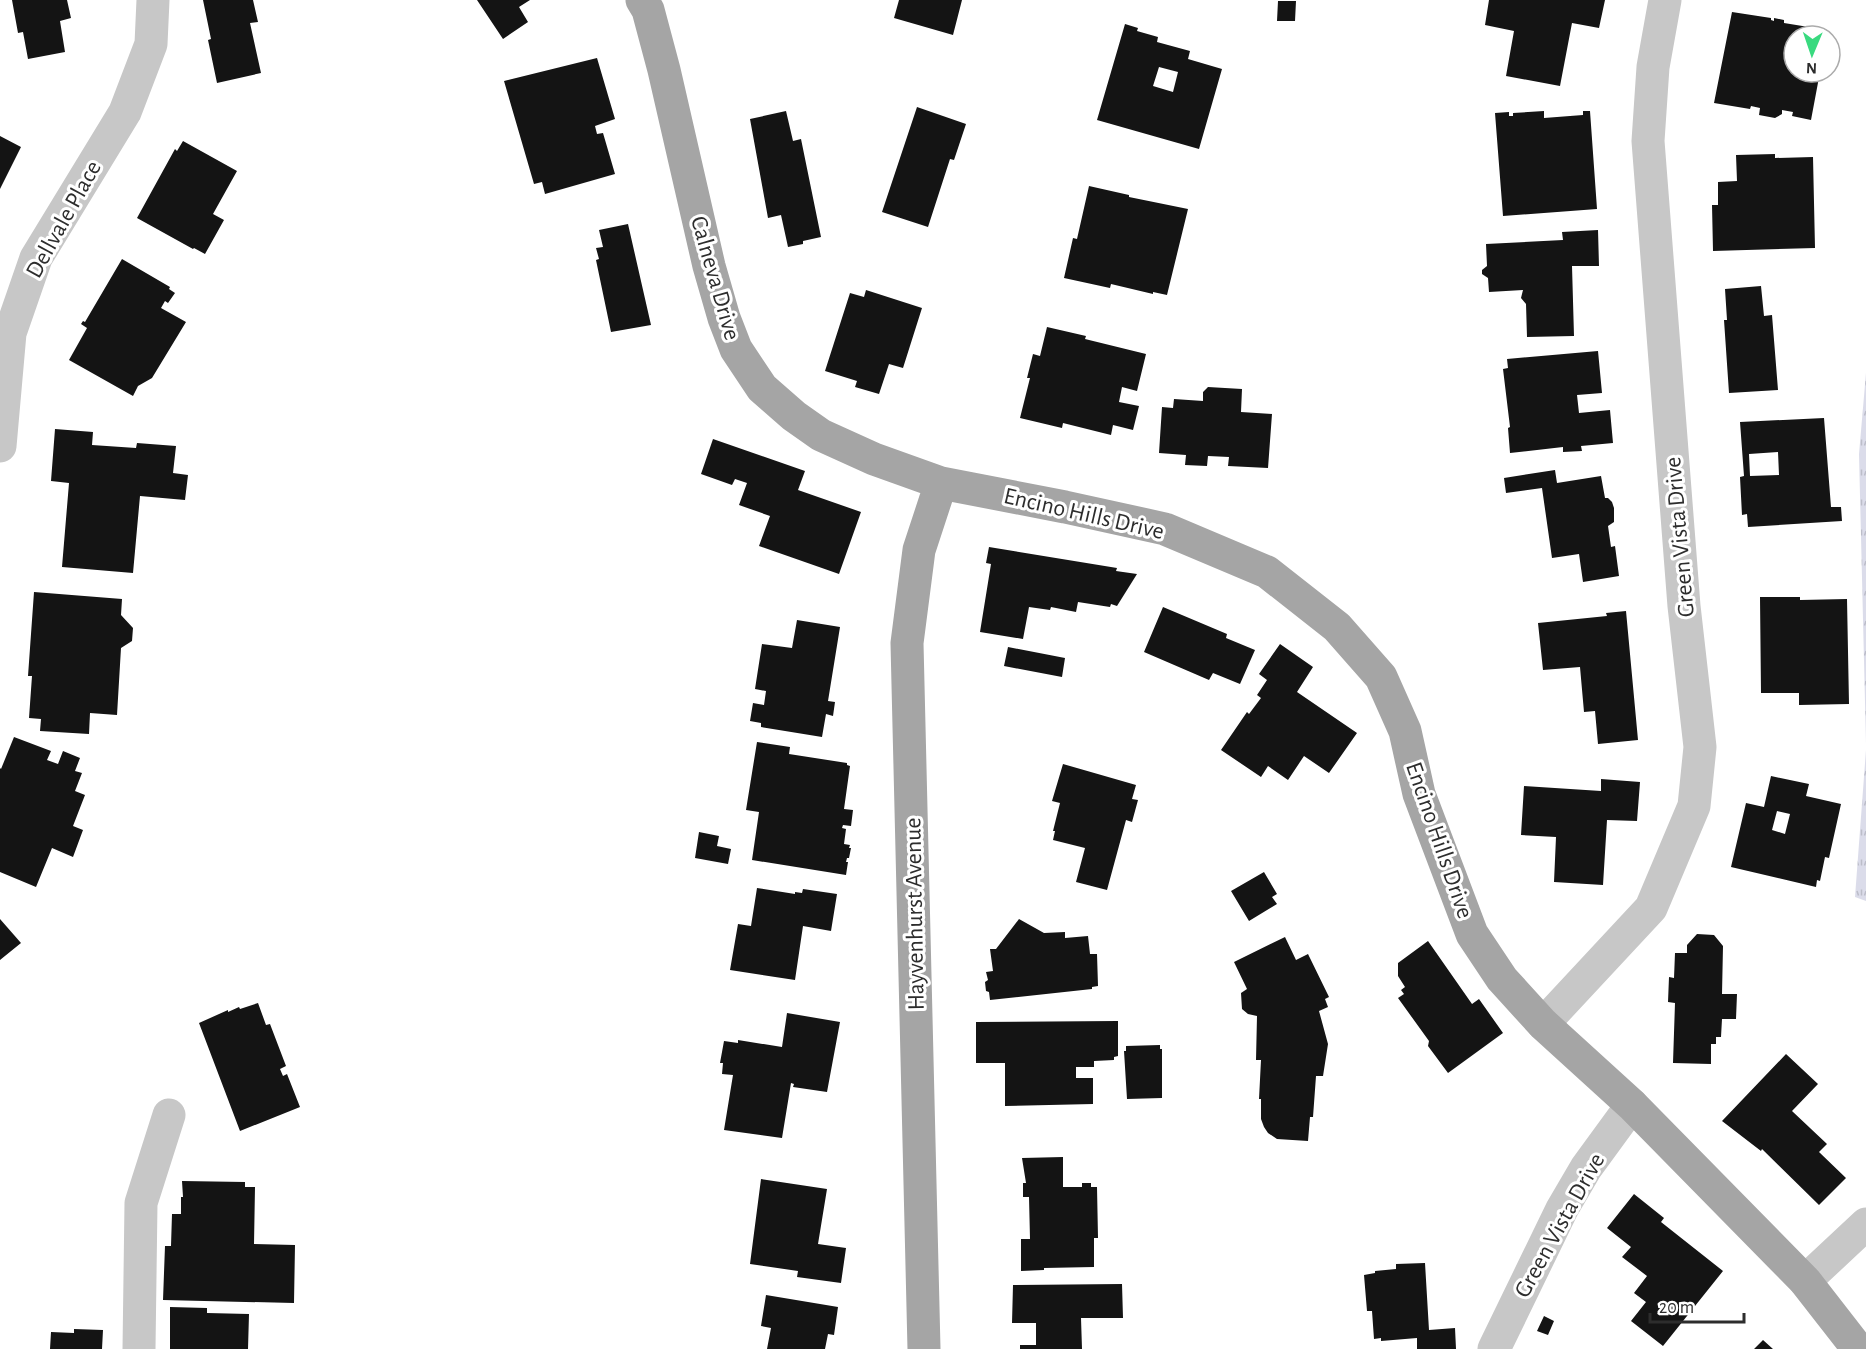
<svg xmlns="http://www.w3.org/2000/svg" width="1866" height="1349" font-family="'Alegreya Sans',sans-serif">
	<style>
		.grass { fill: url(#grass-tufts) }
		.building { fill: #141414; fill-rule: evenodd }
		.lines { fill: none; stroke-linecap: round; stroke-linejoin: round }
		.minor { stroke: #c7c7c7; stroke-width: 33 }
		.major { stroke: #a5a5a5; stroke-width: 33 }
		.labels { text-anchor: middle; stroke-width: 6; stroke-linejoin: round; paint-order: stroke }
		.street-label { font-size: 24px; fill: #2d2d2d; stroke: #fff }
	</style>
	<defs>
		<pattern id="grass-tufts" width="24" height="20" patternUnits="userSpaceOnUse" patternTransform="scale(1.5)"><rect width="24" height="20" fill="#dbdcea"/><path d="M3 7l-1-3M5 7V3M7 7l1-3M15 17l-1-3M17 17v-4M19 17l1-3" fill="none" stroke="#bcbdc9"/></pattern>
	</defs>
	<rect width="100%" height="100%" fill="#fff"/>
	<path class="grass" d="M1866,373V743L1859,454Z
		M1866,750V901L1855,897Z"/>
	<path class="building" d="M12,0H67L71,18L60,21L65,52L28,59L23,32L18,33Z
		M203,0H253L258,22L250,23L261,73L217,83L208,40L211,39Z
		M477,0H530L519,7L528,22L503,39Z
		M899,0H962L953,35L894,18Z
		M1489,0H1605L1599,28L1572,23L1560,86L1506,76L1514,31L1485,25Z
		M1278,1H1296L1295,21H1277Z
		M1732,12L1771,18V20L1774,21V18L1784,20V23L1827,30L1826,36H1794V72H1820L1811,120L1792,116L1793,112L1782,110V114L1775,118L1759,115L1760,108L1751,106L1750,109L1714,103Z
		M1125,24L1138,28L1137,31L1158,37L1157,42L1190,51L1188,59L1222,69L1199,149L1097,120ZM1159,67L1178,72L1173,92L1153,86Z
		M597,58L615,119L595,126L597,134L603,133L615,174L545,194L542,182L534,184L504,81Z
		M917,107L966,124L954,160L950,159L928,227L882,212Z
		M786,111L793,141L801,139L821,237L803,241V244L788,247L781,215L768,218L750,119Z
		M1544,111V118L1583,115V111H1590L1597,209L1503,216L1495,113L1509,112V116H1513V113Z
		M0,136L21,147L0,189Z
		M183,141L237,171L213,214L224,220L205,254L194,248L193,249L137,218L175,149L177,151Z
		M1775,154V158L1813,157L1815,248L1713,251L1712,205H1718V182L1737,181L1736,155Z
		M1089,186L1129,195V197L1188,209L1167,295L1153,292V294L1111,284L1110,288L1064,278L1073,238L1077,239Z
		M628,224L651,325L611,332L596,260L599,259L596,248L603,247L599,230Z
		M1598,230L1599,266H1572L1574,336L1527,337L1526,304L1521,298L1523,290L1489,292L1488,278L1482,274V270L1487,266L1486,244L1563,240L1562,232Z
		M122,259L170,287L169,289L175,293L168,303L165,301L161,308L186,322L152,378L138,386L133,396L69,360L87,328L81,324L83,321L85,322Z
		M1761,286L1764,316L1772,315L1778,390L1729,393L1724,320H1727L1725,289Z
		M866,290L922,308L903,368L889,364L879,394L855,387L857,381L825,371L850,293L864,297Z
		M1047,327L1086,336L1085,339L1146,354L1137,391L1122,387L1119,402L1139,406L1133,430L1113,425L1111,435L1063,423L1062,428L1020,418L1030,378H1027L1033,354L1040,356Z
		M1598,351L1602,393L1577,395L1579,413L1610,410L1613,443L1581,446L1582,451L1563,452V447L1510,453L1508,428L1510,427L1503,369L1508,368L1507,359Z
		M1208,387L1242,389L1241,412L1272,414L1268,468L1228,466L1229,457L1208,456L1207,466L1185,465L1186,455L1159,453L1162,407L1173,408L1174,399L1203,401V392Z
		M1824,418L1831,507H1841L1842,521L1748,527L1747,514L1742,515L1740,477L1744,476L1740,422ZM1778,452L1779,475L1750,476L1749,454Z
		M55,429L93,432L92,445L136,448L137,443L176,446L173,473L188,475L185,500L140,496L133,573L62,567L69,483L51,481Z
		M713,439L805,471L798,490L861,512L839,574L759,546L770,516L739,505L747,483L735,479L732,485L701,474Z
		M1555,470L1557,483L1601,476L1605,498H1608L1612,502L1614,508V522L1608,526L1611,547L1615,546L1619,576L1583,582L1579,554L1552,558L1542,488L1506,493L1504,478Z
		M989,547L1117,568L1116,571L1137,574L1117,606L1111,604L1110,607L1078,602L1076,612L1051,607L1050,610L1029,607L1023,639L980,632L991,564L986,563Z
		M34,592L122,599L121,615L133,628L132,641L121,648L117,715L90,713L89,734L40,731L41,719L29,718L32,676H28Z
		M1760,597H1800V600L1847,599L1849,704L1799,705V693H1761Z
		M1163,607L1227,634L1226,638L1255,650L1240,684L1213,673L1209,680L1144,652Z
		M1626,611L1638,740L1598,744L1595,711L1584,712L1580,667L1543,670L1538,623L1607,616L1606,613Z
		M797,620L840,627L828,701L835,702L833,716L826,714L822,737L761,727V723L750,721L753,703L764,705L766,691L755,689L762,644L792,648Z
		M1280,644L1313,667L1297,692L1357,733L1329,773L1304,756L1288,780L1268,766L1261,777L1221,750L1247,712L1249,714L1261,698L1257,695L1267,680L1259,674Z
		M1008,647L1065,658L1062,677L1004,666Z
		M14,737L51,751L47,760L58,764L63,751L80,758L75,771L82,773L75,791L85,795L73,826L83,830L73,857L52,848L36,887L0,872V768L1,769Z
		M757,742L790,747L789,754L847,763V765L850,766L844,809L853,810L851,826L843,825L842,828L846,829L844,844L850,845L849,848H851L849,858H847L846,862H848L846,875L752,860L759,812L746,810Z
		M1063,764L1136,785L1132,799L1138,800L1132,822L1126,820L1107,890L1076,882L1085,848L1053,840L1055,831H1053L1060,803L1052,801Z
		M1771,776L1809,784L1806,796L1841,804L1829,858L1825,857L1820,881L1817,880L1816,887L1731,867L1746,803L1764,807ZM1777,811L1790,814L1785,834L1772,830Z
		M1601,779L1640,782L1637,821L1607,820L1603,885L1554,882L1556,837L1521,835L1524,786L1601,791Z
		M699,832L719,836L717,846L731,849L728,864L695,858Z
		M1264,872L1277,894L1272,897L1277,904L1249,921L1231,891Z
		M757,888L795,894V892L802,893L803,889L837,894L831,931L803,926L795,980L730,970L738,924L751,926Z
		M0,919L21,943L0,960Z
		M1019,919L1044,933L1065,932V938L1088,936L1090,954H1097L1098,986L1092,987V989L990,1000L989,992L986,991L985,982L988,980L986,972L993,971L990,949H996Z
		M1697,934L1714,935L1723,946L1722,994H1737L1736,1019H1722L1721,1037H1716V1044H1711V1064L1673,1063L1675,1003L1668,1002L1669,977L1674,978L1675,953H1687V945Z
		M1285,937L1296,960L1308,954L1329,997L1325,999L1328,1007L1319,1011L1328,1044L1323,1076H1316L1313,1117H1310L1308,1141L1277,1139L1268,1133L1264,1127L1261,1119V1099H1259L1261,1060H1256L1257,1016L1248,1014L1242,1009L1241,993L1247,989L1234,962Z
		M1428,941L1472,1004L1479,999L1503,1033L1448,1073L1428,1046L1429,1041L1398,998L1404,994L1401,990L1405,987L1398,976V963Z
		M258,1003L266,1025L270,1024L286,1066L280,1069L283,1076L287,1074L300,1107L240,1131L199,1023L228,1010V1012L239,1007L240,1009Z
		M787,1013L840,1022L827,1092L793,1087L794,1084L791,1083L782,1138L724,1130L733,1075L722,1074L723,1063H720L724,1041L738,1043V1040L782,1047Z
		M1118,1021V1056L1114,1057V1060L1094,1061V1067H1076V1078H1093V1104L1005,1106V1063H976V1022Z
		M1160,1045V1049H1162V1098L1127,1099L1124,1051H1126V1046Z
		M1786,1054L1818,1084L1792,1111L1827,1144L1819,1152L1846,1178L1819,1205L1762,1149L1761,1151L1722,1121Z
		M1063,1157V1187H1082V1183H1091V1187H1097L1098,1238H1094V1267L1044,1268V1270L1021,1271V1239H1030L1029,1197H1023V1183H1026L1022,1158Z
		M761,1179L827,1189L818,1244L846,1248L841,1283L797,1277L798,1271L750,1264Z
		M182,1181L245,1182V1187H255L254,1244L295,1245L294,1303L163,1300L165,1246H171L172,1214H181V1197H183Z
		M1634,1194L1664,1218L1661,1222L1723,1271L1663,1346L1631,1321L1646,1302L1634,1293L1647,1276L1622,1257L1631,1247L1607,1228Z
		M1425,1263L1429,1330L1455,1328L1456,1349H1417V1338L1381,1341V1338L1374,1339L1372,1311H1367L1364,1275L1375,1273V1271L1396,1269V1264Z
		M1122,1284L1123,1318H1081L1082,1349H1020V1345H1036V1323H1012L1013,1285Z
		M766,1295L838,1307L834,1335L828,1334L825,1349H767L771,1328L761,1326Z
		M170,1307L207,1308V1313L249,1314L248,1349H170Z
		M1544,1316L1554,1321L1548,1335L1537,1331Z
		M74,1329L103,1330L102,1349H50L51,1332L74,1333Z
		M1763,1340L1773,1349H1754Z"/>
	<g class="lines">
		<path class="minor" d="M0,446L10,333L36,258L125,112L151,44L153,0
			M1543,1024L1651,908L1694,806L1700,747L1684,606L1648,141L1653,67L1665,0
			M1805,1281L1866,1224
			M139,1349L141,1203L169,1115
			M1494,1349L1562,1209L1586,1168L1632,1105"/>
		<path class="major" d="M642,0L648,10L664,70L709,266L724,318L736,349L762,388L794,416L821,435L874,459L941,483L1065,507L1165,529L1267,572L1337,627L1381,677L1405,731L1419,794L1472,934L1502,979L1543,1024L1632,1105L1805,1281L1858,1349
			M924,1349L907,643L919,550L941,483"/>
	</g>
	<g class="labels">
		<g class="street-label">
			<text transform="translate(63 219) rotate(-61)" y="8">Dellvale Place</text>
			<text transform="translate(716 278) rotate(74)" y="8">Calneva Drive</text>
			<text transform="translate(1084 513) rotate(13)" y="8">Encino Hills Drive</text>
			<text transform="translate(1679 537) rotate(-95)" y="8">Green Vista Drive</text>
			<text transform="translate(1440 840) rotate(71)" y="8">Encino Hills Drive</text>
			<text transform="translate(914 914) rotate(-91)" y="8">Hayvenhurst Avenue</text>
			<text transform="translate(1559 1225) rotate(-61)" y="8">Green Vista Drive</text>
		</g>
	</g>
	<g transform="translate(1812 54) rotate(182)"><circle r="28" fill="#ffffff" stroke="#ababab" stroke-width="1.5"/>
	<path d="M0-4.5L10 22L0 15L-10 22Z" fill="#39da7f"/>
	<text y="-9" font-size="16" font-weight="bold" text-anchor="middle" fill="#2d2d2d">N</text>
	</g>
	<path d="M1650 1313v9h94v-9" fill="none" stroke="#2d2d2d" stroke-width="3"/>
	<text x="1659" y="1313" font-size="18" fill="#2d2d2d" stroke="#ffffff" stroke-width="4.5" paint-order="stroke">20 m</text>
</svg>
